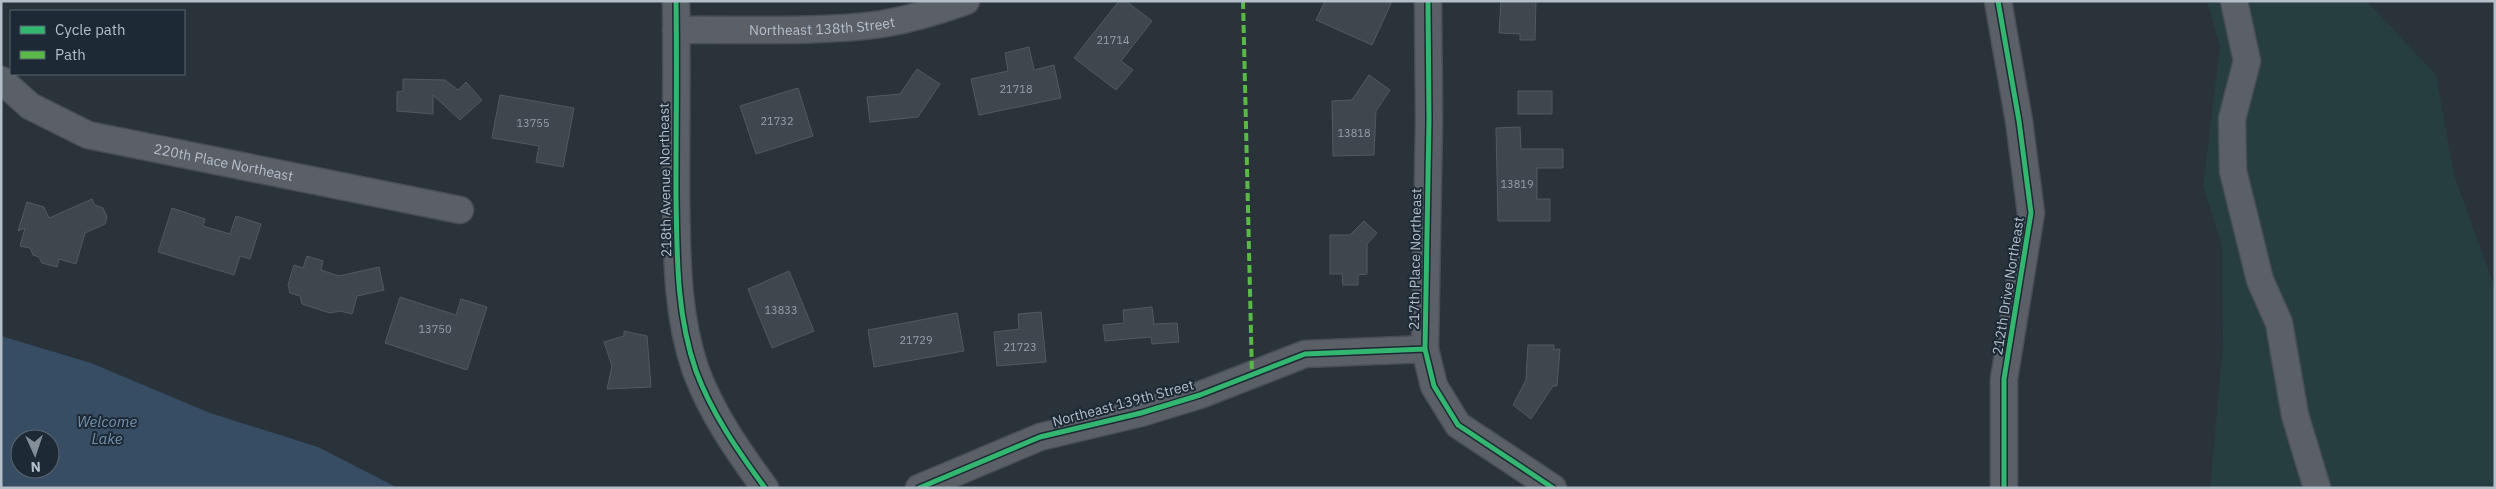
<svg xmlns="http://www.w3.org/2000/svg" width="2496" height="489" font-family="'IBM Plex Sans',sans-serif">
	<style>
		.green { fill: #273e40 }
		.water { fill: #364d64; fill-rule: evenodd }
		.building { fill: #3f464d; stroke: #525a61 }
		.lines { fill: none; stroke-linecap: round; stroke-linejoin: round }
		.minor-casing { stroke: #484e54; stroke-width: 29 }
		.minor { stroke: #5b6067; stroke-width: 26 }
		.quiet { stroke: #58b947; stroke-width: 4; stroke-dasharray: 8 4; stroke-linecap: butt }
		.cycleway-casing { stroke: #1d2935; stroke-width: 8 }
		.cycleway { stroke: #33b770; stroke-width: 5 }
		.labels { text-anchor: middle; stroke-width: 4; stroke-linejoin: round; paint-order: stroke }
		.number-label { font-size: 11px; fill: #97a1ab }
		.street-label { font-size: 14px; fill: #b4bfca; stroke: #1d2935 }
		.water-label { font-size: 15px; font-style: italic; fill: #7393af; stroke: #1d2935 }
	</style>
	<rect width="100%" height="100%" fill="#2a323a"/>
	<path class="green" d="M2207,1H2367L2436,75L2454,175L2495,288V488H2210L2223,346L2222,246L2203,186L2220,47Z"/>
	<path class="water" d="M1,336L91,363L210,413L318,447L398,488H1ZM20,439H50V469H20Z"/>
	<path class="building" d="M1119,1H1126L1152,21L1121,61L1133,70L1116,90L1074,58Z
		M1325,1H1392L1372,45L1316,20Z
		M1501,1H1536L1535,40H1520V34L1499,33Z
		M1029,47L1034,70L1054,65L1061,98L979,115L971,79L1008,71L1005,53Z
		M917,69L940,84L918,117L870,122L867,97L900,94Z
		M1369,75L1390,90L1376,111L1374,155L1333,156L1332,101L1352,100Z
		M403,79L445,80L458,90L466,82L482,100L460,120L433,95V114L397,111V92L403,91Z
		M798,88L813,136L756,154L740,106Z
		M1518,91H1552V114H1518Z
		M500,95L574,108L563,167L536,162L539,146L492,138Z
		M1520,127L1521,149H1563V168H1537V199H1550V221H1498L1496,128Z
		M92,199L95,205L103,208L107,217L105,224L85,233L76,264L59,259L57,267L42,263L39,257L33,255L30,248L20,246L25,228L18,231L27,202L44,207L49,218Z
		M172,208L205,219L203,226L230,234L236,216L261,224L250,259L240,256L234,275L158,252Z
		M1364,221L1377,233L1367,244V274L1358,275V285H1343L1342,274H1330V235H1350Z
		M307,256L323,261L321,270L339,276L379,267L384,290L357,296L352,314L340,311L330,313L302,304L300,296L290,293L288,285L294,265L303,268Z
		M789,271L814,331L772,348L748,289Z
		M400,297L456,315L461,299L487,307L467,370L385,343Z
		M1152,307L1154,324L1177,323L1179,342L1152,344L1151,337L1105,341L1103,325L1124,323L1123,310Z
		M1041,312L1046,362L997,366L994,332L1019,329L1018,314Z
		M957,313L964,351L874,367L868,330Z
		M624,331L647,336L651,387L607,389L612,366L604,342L624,336Z
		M1528,345H1554V350L1560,349L1557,386H1553L1531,419L1513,405L1526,380Z"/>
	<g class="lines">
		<g class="minor-casing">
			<g id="minor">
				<path d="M676,1C677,66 676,130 676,194C677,253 676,314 696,371C712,414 738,451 765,488"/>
				<path d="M1428,1L1429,120L1425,349L1434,386L1458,425L1553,488"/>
				<path d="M1998,1L2019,121L2031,213L2004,379V488"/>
				<path d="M2234,1L2247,61L2232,119L2233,171L2260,280L2279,323L2295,415L2317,488"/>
				<path id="s1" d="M676,30C742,29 818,33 882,24C911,19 938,11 966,1"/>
				<path id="s2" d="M1,80L30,106L88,135L460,210"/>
				<path d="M919,488L1040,437L1141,413L1200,395L1305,354L1425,349"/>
			</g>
		</g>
		<use href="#minor" class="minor"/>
		<path class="quiet" d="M1243,1L1252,375"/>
		<g class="cycleway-casing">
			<path id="cycleway" d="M676,1C677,66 676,130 676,194C677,253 676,314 696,371C712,414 738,451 765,488
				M1428,1L1429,120L1425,349L1434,386L1458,425L1553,488
				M1998,1L2019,121L2031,213L2004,379V488
				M919,488L1040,437L1141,413L1200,395L1305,354L1425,349"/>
		</g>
		<use href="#cycleway" class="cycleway"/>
	</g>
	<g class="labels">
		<g class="number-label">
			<text x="1113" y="44">21714</text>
			<text x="1016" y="93">21718</text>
			<text x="777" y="125">21732</text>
			<text x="533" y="127">13755</text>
			<text x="1354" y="137">13818</text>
			<text x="1517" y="188">13819</text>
			<text x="781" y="314">13833</text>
			<text x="435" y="333">13750</text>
			<text x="916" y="344">21729</text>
			<text x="1020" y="351">21723</text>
		</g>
		<g class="street-label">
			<text dy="5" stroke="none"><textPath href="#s1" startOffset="146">Northeast 138th Street</textPath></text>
			<text dy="5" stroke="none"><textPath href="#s2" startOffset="242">220th Place Northeast</textPath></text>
			<text transform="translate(665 180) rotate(-91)" y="5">218th Avenue Northeast</text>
			<text transform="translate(1415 259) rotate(-89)" y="5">217th Place Northeast</text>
			<text transform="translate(2008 286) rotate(-81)" y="5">212th Drive Northeast</text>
			<text transform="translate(1123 403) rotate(-15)" y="5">Northeast 139th Street</text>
		</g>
		<g class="water-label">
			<text x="107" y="427">Welcome<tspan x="107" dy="17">Lake</tspan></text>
		</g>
	</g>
	<rect width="2496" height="489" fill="none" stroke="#b4bfca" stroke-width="5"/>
	<rect x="10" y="10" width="175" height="65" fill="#1d2935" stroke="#596571"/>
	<rect x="20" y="26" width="25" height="8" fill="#33b770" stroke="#596571"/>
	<text x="55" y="35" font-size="15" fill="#b4bfca">Cycle path</text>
	<rect x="20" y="51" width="25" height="8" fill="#58b947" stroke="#596571"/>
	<text x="55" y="60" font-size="15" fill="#b4bfca">Path</text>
	<g transform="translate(35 454) rotate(177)"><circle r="24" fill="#1d2935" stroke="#596571"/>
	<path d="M0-4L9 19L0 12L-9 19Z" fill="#848e98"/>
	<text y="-8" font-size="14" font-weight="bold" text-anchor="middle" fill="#b4bfca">N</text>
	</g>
</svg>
